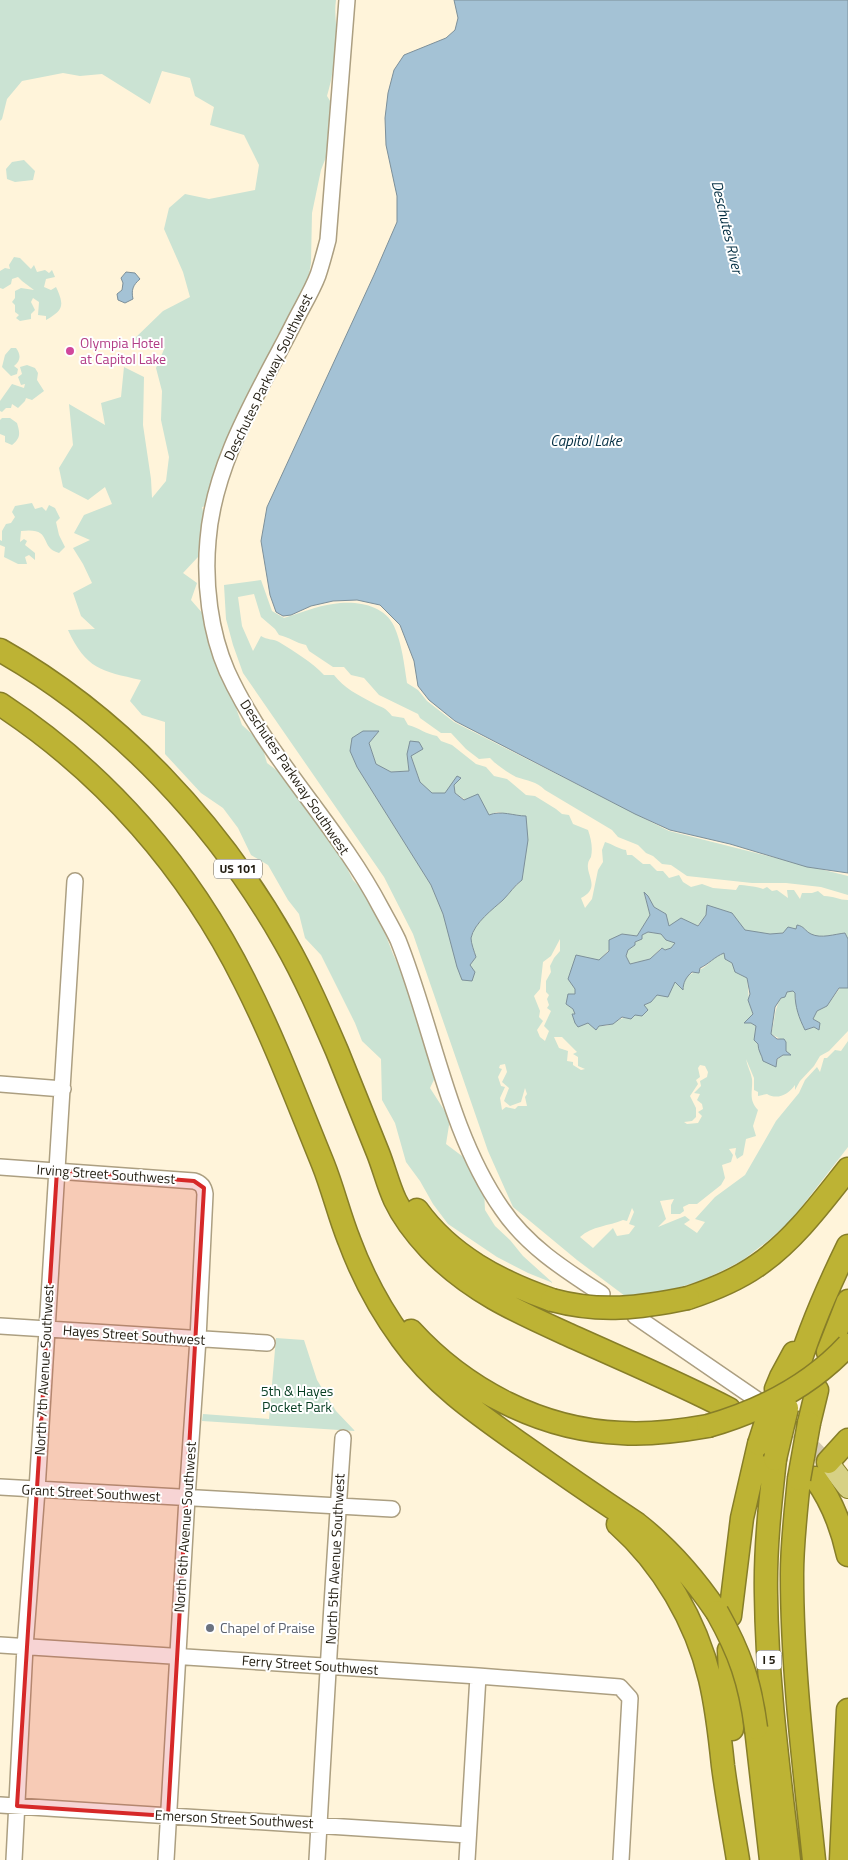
<svg xmlns="http://www.w3.org/2000/svg" width="848" height="1860" font-family="'Titillium Web',sans-serif">
	<style>
		.green { fill: #cbe3d3; fill-rule: evenodd }
		.water { fill: #a4c2d5; stroke: #7d909a; fill-rule: evenodd }
		.lines { fill: none; stroke-linecap: round; stroke-linejoin: round }
		.minor-tunnel { stroke: #d3c9b2; stroke-width: 15; stroke-dasharray: 15 8; stroke-linecap: butt }
		.minor-casing { stroke: #ac9f81; stroke-width: 18 }
		.major-casing { stroke: #877e28; stroke-width: 22 }
		.highway-casing { stroke: #877e28; stroke-width: 25 }
		.minor { stroke: #fff; stroke-width: 15 }
		.major { stroke: #d7d185; stroke-width: 20 }
		.highway { stroke: #bdb334; stroke-width: 22 }
		.highway-bridge-casing { stroke: #877e28; stroke-width: 25; stroke-linecap: butt }
		.highway-bridge { stroke: #bdb334; stroke-width: 22 }
		.marked { fill: #d62828; fill-opacity: 0.2; stroke: #d62828; stroke-width: 4; stroke-linejoin: round }
		.hotel-dot { fill: #d1479c; stroke: #fff; stroke-width: 2 }
		.worship-dot { fill: #6b7280; stroke: #fff; stroke-width: 2 }
		.labels { text-anchor: middle; stroke-width: 4; stroke-linejoin: round; paint-order: stroke }
		.shield { fill: #fff; stroke: #646158; stroke-width: 1 }
		.shield-label { font-size: 12px; font-weight: bold; fill: #221d11 }
		.hotel-label { font-size: 14px; fill: #b23c85; stroke: #fff; text-anchor: start }
		.street-label { font-size: 14px; fill: #221d11; stroke: #fff }
		.park-label { font-size: 14px; fill: #063d22; stroke: #fff }
		.worship-label { font-size: 14px; fill: #5b616d; stroke: #fff; text-anchor: start }
		.water-label { font-size: 15px; font-style: italic; fill: #032e42; stroke: #fff }
	</style>
	<rect width="100%" height="100%" fill="#fff4da"/>
	<path class="green" d="M0,0H336C334,14 337,23 336,36C335,57 333,76 327,96L340,117L328,132V152L321,170L312,213L311,263L307,285L295,303L288,318L276,338L220,503L202,507L210,540L198,557L183,573L197,583L191,600L204,615L242,725L261,742L267,763L283,775L299,795L315,821L332,838L353,880L373,902L393,954L412,996L418,1023L428,1049L440,1067L430,1088L450,1119L446,1144L462,1156L474,1173L484,1190L485,1210L495,1226L510,1240L523,1256L553,1283L528,1273L497,1257L448,1224L433,1204L420,1181L406,1162L395,1123L382,1100L381,1059L362,1041L355,1023L321,955L305,938L299,914L288,900L268,865L251,855L238,828L223,808L201,793L165,754V722L142,715L130,701L141,680C101,671 86,669 68,630L95,629L81,616L73,593L92,583L83,564L73,548L90,540L74,533L84,515L112,504L105,487L88,500L63,487L59,468L73,445L69,404L105,425L101,403L121,397L124,367L144,377L143,425L151,479L152,498L166,481L169,457L161,420L162,391L156,368L165,347L149,339L132,341L163,311L190,297L183,272L164,229L169,208L185,194L209,199L255,190L259,165L244,135L210,125L214,107L195,96L190,78L162,71L150,104L102,74L80,76L63,73L22,81L7,99L2,119L0,121Z
		M24,160L35,171L33,180L15,182L7,179L6,169L12,162Z
		M14,257L20,258L31,269L34,265L37,272L45,270L49,273L52,270L55,277L46,279L44,287L51,290L56,287C65,306 63,310 46,320V316L38,315L39,302L33,298L31,302L35,310L31,314V319L20,321L16,318L19,315L15,312V305L12,302L15,298V291L21,288L34,290L22,281L18,277L12,279L11,284L3,289L0,288V271L5,268L10,269L9,265Z
		M11,348H16C21,355 21,360 14,366L18,369L17,374L11,376L2,367L5,355Z
		M27,365L35,368L38,373L37,380L44,391L32,400L26,398L25,401L18,408L12,404L11,408H6L2,412L0,411V401L12,384L24,388L25,384L21,385L18,377L22,374L20,367Z
		M2,418H10L17,423C20,433 21,438 12,445L5,442V436L0,434V420Z
		M32,503L35,509L42,507L46,511L49,505L55,508L60,518L56,522L59,535L65,547L59,553C38,547 54,527 21,531L20,542L24,539L27,541L25,545L35,553V560L29,555L25,557L27,564H18L4,557L5,547L0,545V540L2,541V531L6,524L11,523L15,517L12,512L15,506Z
		M261,580L272,611L284,618C300,613 317,606 333,604C354,600 384,604 394,626C402,644 404,663 407,683L418,690L427,701L454,722L669,831L848,876V895L821,887L786,883H752L687,876L671,865L662,864L653,856L646,853L638,845L618,837L612,830L545,790C536,781 528,781 516,777C510,774 495,764 490,758L479,759L466,749L451,733H441L420,718L418,714L379,695L364,678L351,675L344,667H333L309,651L306,645C296,643 289,637 279,635L275,629L261,617L254,594L238,597L242,626L253,651L261,636C267,640 274,639 279,642C295,652 312,662 324,675H334C344,688 358,695 373,703C383,708 385,707 392,716L404,718L408,725C420,728 425,734 437,736L441,741L452,745L476,764L486,767L494,776L507,779L526,795L535,796L556,809L562,814L569,815L573,824L588,830C591,839 593,847 591,857C590,859 588,861 588,864C586,875 601,888 581,898L585,908L592,899L598,870L603,862L602,850L605,842C613,844 618,849 626,850L627,855H632L643,864H650L657,871H663L669,878L679,875L683,882L691,887L702,884L713,888L736,890L739,885C743,885 759,887 763,889L767,887L772,891L777,890L788,898L787,890H794L800,899L802,893H812L818,891L824,896C834,896 839,900 848,900V939L845,933C834,934 821,939 811,934C805,931 804,926 797,925L796,930C783,933 758,938 745,931C740,927 738,919 733,915C728,910 715,908 707,906L706,915L697,926H669L666,914L654,907L648,896L644,893L650,915L637,936L622,934C607,953 590,970 575,989V994L566,1004L574,1009L575,1014H572C585,1021 599,1031 614,1023C620,1020 621,1017 629,1018L644,1005L651,1002L657,995L675,982L683,990C684,971 697,974 707,965C714,959 714,957 724,953L742,975L747,978C748,985 748,992 749,999C749,1010 755,1008 751,1023L756,1026C757,1045 757,1058 776,1067L777,1060L783,1055H790L785,1051L786,1042L771,1034C776,1017 773,1006 786,992L793,991L795,993V1001L805,1030L814,1027L819,1030L820,1023L813,1019L817,1011L827,1006L840,988H848V1031L829,1051L820,1056L814,1066L800,1081L795,1090V1085C788,1095 777,1100 767,1094L758,1096V1092L754,1090V1078L746,1059C747,1066 751,1072 752,1079C753,1091 748,1100 758,1110L753,1126L756,1136L746,1139L743,1155L737,1159L735,1154L736,1148L729,1149L733,1155L731,1162L722,1165L725,1178L721,1185L697,1204H689L683,1207L684,1211L680,1214H671V1205L674,1199L660,1201L666,1219L658,1227L685,1216L690,1220L684,1224L697,1233L705,1222L695,1219L715,1197L745,1175L776,1121L799,1093L805,1080L817,1067L820,1072L824,1058H827L835,1050L841,1051L848,1041V1147L793,1218L769,1240L743,1260L724,1270L700,1281L677,1288L653,1293L625,1296L577,1260L513,1207L488,1151L413,934L384,877L243,673L233,645L226,619L224,585ZM363,731H379L369,743L376,764L391,772L409,771L407,754L423,749L411,755L420,782L432,794L445,793L454,785L455,793L489,815L497,812L526,817L522,880C515,886 510,893 503,900C493,909 474,923 471,938C471,943 474,951 476,957L470,965L443,914L431,885L357,767ZM560,939V951L554,958L550,966L551,972L546,981V992L549,995L547,999L549,1005L547,1008L551,1011L544,1026L549,1031L545,1041L540,1037L537,1030L543,1021L539,1017L540,1011L534,996L540,989L543,962L551,956ZM554,1037H562L577,1052L573,1054L578,1057V1066L585,1069L581,1070L573,1065V1062L567,1061L568,1051L559,1048ZM505,1064L507,1072L502,1082L509,1088L504,1101L510,1106L521,1102L525,1088L527,1094L525,1097L527,1106H518L515,1109L506,1107L502,1110L500,1098L505,1087L501,1086L498,1077L502,1069L499,1068L500,1065ZM700,1065L705,1066L708,1072L707,1077L700,1081L701,1086L694,1093L700,1094L697,1100L702,1104L703,1109L698,1112L702,1116L698,1123L687,1124L684,1122L692,1121L696,1117V1108L690,1096L698,1084L696,1080L700,1077L698,1068ZM632,1208L634,1212L629,1224L635,1226L629,1234L617,1236L613,1228L593,1248L580,1237C592,1226 609,1226 623,1220L627,1221Z
		M648,932L661,934L676,943L671,948L665,950L661,948L650,959L630,964L626,956C629,947 633,943 642,939V935Z
		M276,1338L304,1340L317,1380L336,1411L355,1431L202,1421L203,1414L269,1419Z"/>
	<path class="water" d="M454,0H848V873L807,867L730,844L670,830L635,814L455,721L429,700L418,686L414,661L400,625L380,605L357,600L333,601L311,606L291,615L283,616L276,612L270,595L261,541L267,507L374,275L397,222V196L386,145L385,118L388,93L394,70L404,55L446,38L455,30L458,18Z
		M126,272L135,273L140,279C133,285 131,290 133,299L125,303L118,300L117,294L122,290L123,283L121,278Z
		M363,731H379L369,743L376,764L391,772L409,771L407,754L410,741L419,742L423,749L411,756L420,782L432,793H445L457,776L461,778L454,785L455,793L464,800L478,794L489,815C501,810 514,816 526,816L528,840L522,880C514,886 510,893 503,900C493,909 474,923 471,938C471,943 474,951 476,957L470,965L475,972L472,981L462,980L457,967L443,914L431,885L357,767L350,751L352,738Z
		M644,892L648,896L654,907L666,914L669,926L681,918L698,926L706,915L707,905L732,913L745,930L770,934L783,933L788,927L796,929L797,925C804,926 805,931 811,934C821,939 835,934 845,933L848,939V988H839L827,1006L817,1011L813,1019L820,1023L819,1030L814,1027L805,1030C799,1018 795,1007 795,993L793,991L787,992L785,997L781,998L775,1007L771,1034L777,1039H784L786,1042V1051L791,1055H783L777,1059L776,1067L763,1061C762,1055 758,1051 758,1044L754,1040L756,1026L751,1023H744L753,1014L748,1000L750,994L747,978L735,972L732,963L725,959L724,953C714,957 709,964 700,968L699,973L692,972C686,977 683,983 683,990L675,982L668,997L657,995L651,1002L644,1005L648,1010L642,1016L635,1015L631,1019L622,1017L613,1024L599,1026L596,1030L588,1023L578,1027L575,1023L572,1014H575L573,1009L566,1004L568,994H575V989L568,979L576,955L599,960L609,951V940L622,934L637,936L650,915ZM648,932L661,934L666,940L675,943L671,948L665,950L662,948L650,959L630,964L626,956L628,950L635,945V942L642,939V935Z"/>
	<g class="lines">
		<path class="minor-tunnel" d="M779,1417L798,1432L822,1456"/>
		<g class="minor-casing">
			<path id="minor" d="M347,0L328,240C325,251 322,263 318,275C312,291 302,307 294,323C259,392 214,462 208,540C204,583 210,632 227,671C266,757 337,824 381,908C387,919 393,929 398,940C433,1027 448,1132 502,1209C527,1246 565,1270 602,1294
				M0,1084L63,1089
				M0,1167L194,1181C201,1183 204,1186 205,1194L198,1339L187,1498L166,1860
				M635,1316L756,1399
				M0,1326L267,1343
				M0,1487L392,1509
				M0,1645L478,1676L620,1687L630,1698L621,1860
				M0,1805L468,1835
				M14,1860L25,1647L37,1490L75,881
				M317,1860C325,1719 333,1578 343,1438
				M467,1860L478,1676"/>
		</g>
		<g class="major-casing">
			<path id="major" d="M828,1462L848,1488"/>
		</g>
		<g class="highway-casing">
			<path id="highway" d="M0,650C119,717 218,824 285,942C305,977 321,1014 337,1051C351,1085 364,1119 378,1153C384,1168 388,1185 395,1200C403,1217 417,1235 430,1249C470,1291 518,1312 569,1335C622,1359 677,1382 729,1409
				M0,704C105,773 189,869 245,982C275,1041 298,1103 323,1164C333,1189 339,1215 349,1240C362,1275 380,1309 402,1339C434,1384 478,1414 522,1445C560,1472 598,1498 637,1524C669,1549 694,1578 717,1612
				M417,1210C450,1256 500,1282 552,1300
				M688,1298C712,1290 737,1280 758,1265C794,1240 821,1203 848,1169
				M411,1331C465,1390 541,1430 621,1433C650,1435 680,1431 708,1426
				M828,1352L848,1301
				M795,1378C808,1332 827,1289 848,1246
				M776,1389L781,1377L794,1353
				M809,1423L817,1390
				M775,1459C770,1504 765,1550 766,1595C767,1684 779,1772 789,1860
				M828,1462L848,1440
				M815,1478C832,1501 842,1528 848,1555
				M799,1479C796,1511 792,1543 792,1574C792,1670 804,1765 814,1860
				M618,1524C663,1564 696,1621 710,1679C717,1708 720,1737 723,1766C727,1797 733,1829 738,1860
				M730,1616L742,1518L759,1444
				M729,1650L732,1729
				M756,1728L771,1860
				M841,1860L848,1710"/>
		</g>
		<use href="#minor" class="minor"/>
		<use href="#major" class="major"/>
		<use href="#highway" class="highway"/>
		<g class="highway-bridge-casing">
			<path id="highway-bridge" d="M552,1300C600,1313 640,1308 688,1298
				M708,1426C760,1411 811,1385 848,1345
				M759,1444L767,1419
				M775,1459L787,1408
				M799,1479L809,1423
				M717,1612C740,1653 750,1682 756,1728"/>
		</g>
		<use href="#highway-bridge" class="highway-bridge"/>
	</g>
	<path class="marked" d="M57,1170L194,1181L204,1188L168,1816L17,1806Z"/>
	<circle class="hotel-dot" cx="70" cy="351" r="5"/>
	<circle class="worship-dot" cx="210" cy="1628" r="5"/>
	<g class="labels">
		<g class="shield">
			<rect x="214" y="859.5" width="48" height="19" rx="4"/>
			<rect x="756.5" y="1650.5" width="25" height="19" rx="4"/>
		</g>
		<g class="shield-label">
			<text x="238" y="873">US 101</text>
			<text x="769" y="1664">I 5</text>
		</g>
		<g class="hotel-label">
			<text x="80" y="348">Olympia Hotel<tspan x="80" dy="16">at Capitol Lake</tspan></text>
		</g>
		<g class="street-label">
			<text transform="translate(268 377) rotate(-64)" y="5">Deschutes Parkway Southwest</text>
			<text transform="translate(295 777) rotate(56)" y="5">Deschutes Parkway Southwest</text>
			<text transform="translate(106 1174) rotate(4)" y="5">Irving Street Southwest</text>
			<text transform="translate(134 1335) rotate(4)" y="5">Hayes Street Southwest</text>
			<text transform="translate(44 1370) rotate(-87)" y="5">North 7th Avenue Southwest</text>
			<text transform="translate(91 1493) rotate(3)" y="5">Grant Street Southwest</text>
			<text transform="translate(185 1527) rotate(-86)" y="5">North 6th Avenue Southwest</text>
			<text transform="translate(335 1559) rotate(-87)" y="5">North 5th Avenue Southwest</text>
			<text transform="translate(310 1665) rotate(4)" y="5">Ferry Street Southwest</text>
			<text transform="translate(234 1819) rotate(3)" y="5">Emerson Street Southwest</text>
		</g>
		<g class="park-label">
			<text x="297" y="1396">5th &amp; Hayes<tspan x="297" dy="16">Pocket Park</tspan></text>
		</g>
		<g class="worship-label">
			<text x="220" y="1633">Chapel of Praise</text>
		</g>
		<g class="water-label">
			<text transform="translate(727 227) rotate(77)" y="5">Deschutes River</text>
			<text x="586" y="446">Capitol Lake</text>
		</g>
	</g>
</svg>
